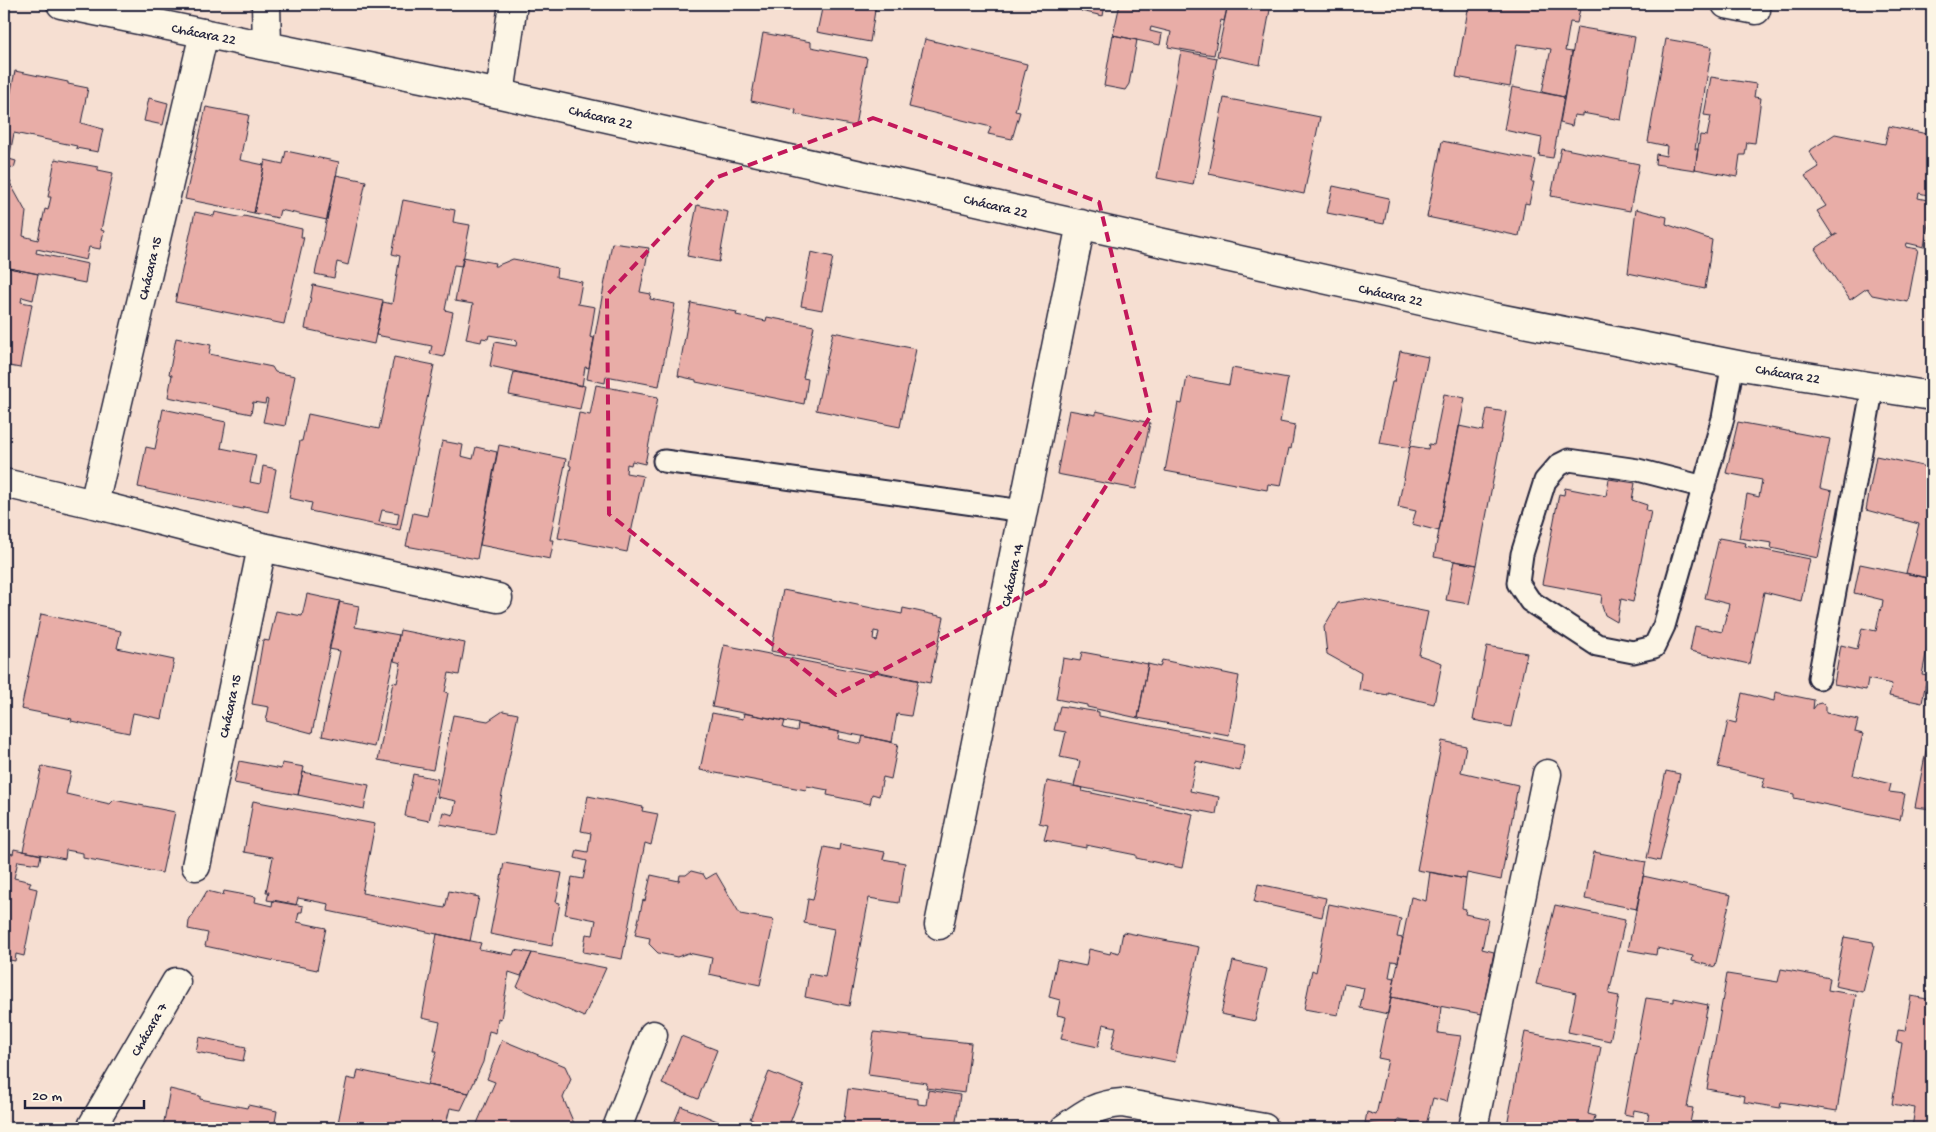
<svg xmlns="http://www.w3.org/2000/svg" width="1936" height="1132" font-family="'Gochi Hand',sans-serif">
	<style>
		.building { fill: #e8ada7; stroke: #22223b; fill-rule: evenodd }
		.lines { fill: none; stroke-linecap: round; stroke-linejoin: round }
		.lane-casing { stroke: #22223b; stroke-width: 25 }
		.street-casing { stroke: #22223b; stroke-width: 31 }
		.lane { stroke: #fcf5e5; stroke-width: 21 }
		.street { stroke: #fcf5e5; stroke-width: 28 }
		.marked { fill: none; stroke: #c2185b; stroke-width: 4; stroke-dasharray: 10 6; stroke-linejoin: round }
		.labels { text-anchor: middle; stroke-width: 4; stroke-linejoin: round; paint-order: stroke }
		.street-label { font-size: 14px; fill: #22223b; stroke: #fcf5e5 }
	</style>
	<rect width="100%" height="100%" fill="#f6dfd2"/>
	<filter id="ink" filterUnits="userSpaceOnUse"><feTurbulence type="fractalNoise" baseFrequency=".02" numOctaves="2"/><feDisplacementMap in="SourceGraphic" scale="10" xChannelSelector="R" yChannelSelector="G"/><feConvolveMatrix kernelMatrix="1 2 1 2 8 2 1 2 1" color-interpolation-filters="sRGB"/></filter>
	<g filter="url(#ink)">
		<path class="building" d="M345,4H427V9Z
			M823,4H876L870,42L817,32Z
			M1083,4H1105L1103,16L1081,11Z
			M1120,4H1228L1224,21L1221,20L1214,55L1168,47L1171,32L1151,27L1150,31L1162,34L1160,45L1113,35Z
			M1228,4H1271L1260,65L1217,56Z
			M1469,4H1581L1577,23L1570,22L1565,51L1572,52L1564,97L1542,92L1551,49L1517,44L1510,87L1456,77Z
			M1577,27L1635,37L1621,120L1582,113V116L1574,115L1572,126L1560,123Z
			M763,33L811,42V47L867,58L855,126L795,114L796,110L751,101Z
			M1113,35L1137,40L1129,84L1125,90L1104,86Z
			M925,39L1027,64L1015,111L1020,112L1012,139L988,134L991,127L909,107Z
			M1666,39L1712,47L1695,149H1698L1695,170L1655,164L1656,154L1666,156L1667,146L1648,142Z
			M1181,51L1217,58L1193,185L1157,178Z
			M15,71L68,82V84L88,88L81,123L103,129L98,152L76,148L77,146L14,133L9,159L16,161L14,168L7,166L4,179L11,181L10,183L26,212L23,236L38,240L45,209L48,210L51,197H48L55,159L98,167V170L113,173L101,230L104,231L100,249L89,247L86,260L37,249L36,253L88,264L85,283L4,267V127Z
			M1711,77L1756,84L1754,97L1761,98L1755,143L1747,142L1745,155H1740L1737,177L1695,169L1700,135L1707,136L1711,116L1704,115Z
			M1512,87L1564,97L1553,158L1539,156L1542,138L1504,130Z
			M149,98L168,103L163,125L144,121Z
			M1224,98L1320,117L1304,194L1209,174Z
			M206,107L249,115L240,160L264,165L254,213L185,199Z
			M1889,126L1932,135V196L1919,193L1918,198L1932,201L1924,247L1907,243L1906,247L1918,249L1908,302L1872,295L1867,288L1850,300L1815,249L1837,234V233L1833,236L1817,211L1826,206L1805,176L1819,167L1809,151L1835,134L1885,144Z
			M1442,141L1536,160L1531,182H1534L1529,204L1525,203L1519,236L1427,217Z
			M1561,148L1639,164L1630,211L1551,196Z
			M286,151L339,162L327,220L280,210L278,218L254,213L265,160L283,164Z
			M336,175L366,181L348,265L337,262L334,278L315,274Z
			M1333,186L1389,198L1384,224L1327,213Z
			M403,200L455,210L453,222L470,225L462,266L454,265L445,310L453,312L444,357L430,354L432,346L376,335L383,302L392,304L400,256L392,254Z
			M697,205L728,212L719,262L687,256Z
			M1636,209L1667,217L1666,224L1712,240L1705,289L1628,273Z
			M195,212L214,216L215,212L243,218L244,216L302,229L301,237H304L284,324L175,302Z
			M612,243L649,248L640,292L651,294L650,299L675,304L659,386L606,376L605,383L587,379Z
			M811,252L833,257L822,310L801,306Z
			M463,257L495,263L494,266H496L513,259L535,263L557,268L556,277L582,282L578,304L595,307L590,337L594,338L589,368L585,367L582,386L490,366L495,342L516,346L517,340L489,335L488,339L482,338L481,342L466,339L473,304L455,301Z
			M4,267L38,274L33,300L22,297L21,302L32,304L20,368L4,365Z
			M313,285L383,300L374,344L305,329Z
			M691,303L737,312L736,315L766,321L767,317L814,326L803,378L808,379L804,404L696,382V380L678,376Z
			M833,332L916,349L900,427L816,410Z
			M176,338L211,345L209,354L272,367L275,372L295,376L285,426L263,422L268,400L266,399L265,404L253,402L251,414L168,397L172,375L169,374Z
			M1400,351L1428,357L1410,448L1379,443L1392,382H1394Z
			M394,357L434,365L400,530L310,511L312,503L289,498L300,441H302L308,414L379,429ZM382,510L399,513L397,525L379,522Z
			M1232,368L1288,378L1280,422L1295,425L1291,449L1289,448L1281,486L1268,484L1267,490L1165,471L1178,403L1182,404L1187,377L1229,385Z
			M514,372L585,386L580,409L509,395Z
			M596,385L658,397L645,464L632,461L631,465L627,464L626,473L643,476L627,552L558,538L571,466L569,465L579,413L590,415Z
			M1444,394L1465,398L1439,531L1412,524L1416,511L1398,507L1410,446L1428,449L1429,444L1434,445Z
			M163,409L226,422L221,448L256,455L250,482L260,484L263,466L276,469L268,512L244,507L243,509L138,487L146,447L155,449Z
			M1487,409L1506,412L1477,565L1434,557L1459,426L1483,431Z
			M1069,410L1096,415V411L1150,423L1136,489L1057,474Z
			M1738,422L1830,439L1820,488L1832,491L1818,558L1771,548L1772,543L1739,538L1747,494L1759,497L1762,480L1726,473Z
			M442,441L463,445L461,456L473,459L476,447L497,452L477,559L406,546L413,513L427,516Z
			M499,445L566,459L550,540H554L550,559L480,545Z
			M1876,456L1932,468V579L1906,573L1919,524L1866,510Z
			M1609,479L1635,483L1632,500L1647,505L1646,510L1651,511L1633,602L1621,599L1617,622L1605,615L1601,603L1602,595L1542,584L1559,494L1564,495L1565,488L1606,496Z
			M1719,538L1746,543L1745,546L1810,559L1801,601L1764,592L1749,664L1690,651L1695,626L1722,632L1729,604L1705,598Z
			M1454,561L1477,565L1469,604L1446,600Z
			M1860,564L1932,579V623L1922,675L1927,676L1922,703L1889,696L1892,684L1868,679L1866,690L1834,684L1841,645L1857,649L1862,628L1876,631L1881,607H1882L1883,600L1854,593Z
			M783,590L902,614L903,608L944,617L930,683L771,651ZM874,631L879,632L877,641L873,640Z
			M307,594L340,601L312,733L266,721L269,707L252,704L263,640L269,641L276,611L302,616Z
			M1363,599L1428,612L1419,655L1442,663L1434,704L1388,693V695L1359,690L1361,673L1327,654L1324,627L1338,603Z
			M339,602L359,606L355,627L399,635L374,747L322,736L340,651L329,649Z
			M41,614L121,631L117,648L174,660L162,719L133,713L129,733L71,721L72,719L21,709Z
			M400,630L465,643L459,675L449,673L445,692L448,693L433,770L378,760L393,682L397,683L401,663L394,661Z
			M724,645L874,675L875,671L918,680L911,716L897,714L892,742L712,707Z
			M1487,646L1527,653L1511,727L1473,720Z
			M1082,652L1148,664L1138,718L1087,707V705L1056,699L1063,658L1080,661Z
			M1162,660L1239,676L1229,735L1138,718L1148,664L1160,667Z
			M1775,692L1814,700L1813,709L1817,704L1821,703L1826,706V713L1858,720L1855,732L1863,734L1853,775L1891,784L1889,792L1905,794L1900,820L1794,798V794L1762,787L1765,778L1718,767L1728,721L1736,723L1742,693L1774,701Z
			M1060,706L1099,712V716L1245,744L1240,771L1196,761L1190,791L1219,797L1216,814L1074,786L1080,761L1060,757L1066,732L1054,730Z
			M503,711L518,714L494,834L440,824L443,812L453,815L456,801L437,797L453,715L488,721Z
			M712,713L743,719L744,713L785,721L783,728L797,731L798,724L839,732L838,739L861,744L863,736L898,744L891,779L883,777L879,796L872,794L870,804L827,795L828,790L807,786L806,790L700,770Z
			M1932,720V809L1915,807Z
			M1442,741L1466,746L1461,772L1518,785L1501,880L1467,873L1466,879L1417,870Z
			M239,761L281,769L282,763L304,767L298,795L234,783Z
			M42,766L71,772L66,794L110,804L114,800L175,812L162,873L83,858V853L66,850L65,859L23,851Z
			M1666,771L1680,774L1660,861L1647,858Z
			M303,772L369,785L364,809L298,795Z
			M413,774L438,779L429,821L405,816Z
			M1047,781L1083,788L1082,791L1193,814L1182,868L1136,858V855L1086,845V848L1044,840L1048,825L1039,823Z
			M588,796L643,807L642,811L658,814L651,845L645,843L622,959L583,952L586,934L593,935L596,920L565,914L572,877L583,879L587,861L575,858L577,850L588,852L591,833L581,831Z
			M253,801L375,824L362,893L445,908L449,891L479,897L470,941L328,911L329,904L298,898L296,905L267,900L269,892H266L273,857L244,852Z
			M840,844L885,852L883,859L905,863L899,903L869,898L849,1006L805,997L809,974L825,977L834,929L804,923L808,899L813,900L824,847L839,850Z
			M14,849L41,855L39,864L18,861L14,878L31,882L29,887L37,889L24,956L16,954L15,961L4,959V852L13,854Z
			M1594,852L1646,862L1637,909L1585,899Z
			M504,863L562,873L556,902L560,903L552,946L490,934Z
			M691,871L703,874L706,879L716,873L740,914L774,920L760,985L709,974L712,958L688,953L677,957L658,953L649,944L650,938L635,935L643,900L645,901L651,875L679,881L680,875H686Z
			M1430,872L1466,879L1462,908L1466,909L1465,914L1488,919L1482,949L1494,952L1482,1014L1391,997L1411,897L1426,901Z
			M1643,876L1731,895L1715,967L1692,961L1693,956L1657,948L1656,955L1628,950Z
			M1258,884L1326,898L1322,917L1254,902Z
			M207,891L223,895L224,891L256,897L255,902L272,906L273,900L303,906L302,912H299L297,922L326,928L317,970L205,946L208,933L188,929L189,921Z
			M1329,904L1401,919L1397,937L1403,938L1398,962L1392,961L1389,977L1395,978L1388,1014L1360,1008L1364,988L1344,984L1338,1015L1304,1009L1312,970L1316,972Z
			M1555,905L1625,920L1609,994L1619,996L1610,1041L1568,1032L1576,993L1536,984Z
			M1123,932L1199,947L1175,1062L1111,1049L1116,1027L1103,1024L1098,1047L1061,1039L1066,1017L1057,1015L1060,1000L1049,997L1057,960L1086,966L1089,949L1110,954L1111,951L1119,953Z
			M437,934L481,943L479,949L513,955L515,950L532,953L521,976L509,972L501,1019L498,1018L496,1033L489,1031L483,1062L469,1093L427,1085L437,1051H434L440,1022L422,1018Z
			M1844,937L1873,942L1874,946L1863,992L1835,986Z
			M532,953L606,968L584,1017L517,987Z
			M1233,961L1267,969L1255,1021L1221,1014Z
			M1781,969L1830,978L1828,990L1856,995L1837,1111L1781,1102L1780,1108L1744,1102L1745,1096L1707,1089L1727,974L1778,982Z
			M1911,996L1932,1000V1128H1912L1915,1108L1892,1104L1902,1043L1896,1042L1898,1030L1905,1031Z
			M1391,997L1441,1007L1438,1033L1461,1036L1447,1102L1433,1098L1426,1125L1398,1120L1396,1128L1365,1123L1367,1112L1376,1115L1388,1060L1378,1058Z
			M1646,998L1674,1002V998L1708,1005L1687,1107L1693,1108L1689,1128H1646L1649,1113L1634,1110L1633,1116L1624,1114Z
			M874,1032L971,1043L965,1093L926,1088L927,1083L868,1075Z
			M1525,1032L1601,1047L1588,1114L1595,1116L1592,1128H1527L1507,1125Z
			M681,1036L717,1050L698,1099L662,1084Z
			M199,1037L246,1047L243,1061L196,1052Z
			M502,1040L565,1066L571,1079L563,1098L576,1128H475L495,1082L487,1079Z
			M358,1070L427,1085L469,1093L461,1110L450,1108L445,1128H337L347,1078L356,1080Z
			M769,1072L804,1086L788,1128H766L767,1126L750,1119Z
			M170,1089L200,1096V1099L247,1108L248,1105L277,1111L274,1128L163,1127Z
			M848,1089L918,1099V1104L926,1105L928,1090L960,1095L955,1128H843Z
			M681,1106L729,1126V1128H672Z"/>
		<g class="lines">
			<g class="lane-casing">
				<path id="lane" d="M664,461L1024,511
					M1704,487L1638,470L1569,460L1559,465L1545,481L1522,554L1518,583L1530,601L1597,645L1633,652L1654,647L1664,626L1723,418L1733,363
					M1819,678L1873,386"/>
			</g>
			<g class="street-casing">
				<path id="street" d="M61,4L500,94L1493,317L1748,367L1932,396
					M266,4L267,46
					M1726,4L1756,10
					M204,33L94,504L262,547L498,598
					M500,94L513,4
					M4,483L94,504
					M196,866L262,547
					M939,925L1081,224
					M91,1128L176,982
					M617,1128L653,1035
					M1065,1128C1086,1113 1096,1105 1122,1103L1264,1128
					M1473,1128L1547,774"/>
			</g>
			<use href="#lane" class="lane"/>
			<use href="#street" class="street"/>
		</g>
	</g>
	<path class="marked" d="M873,118L1099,202L1151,415L1044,584L836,695L609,514L607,295L715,178Z"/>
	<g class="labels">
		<g class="street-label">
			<text transform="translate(204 33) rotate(11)" y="5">Chácara 22</text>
			<text transform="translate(601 116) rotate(13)" y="5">Chácara 22</text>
			<text transform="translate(996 205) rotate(13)" y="5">Chácara 22</text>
			<text transform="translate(149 268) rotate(-77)" y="5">Chácara 15</text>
			<text transform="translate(1391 294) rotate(12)" y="5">Chácara 22</text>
			<text transform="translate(1788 373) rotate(9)" y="5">Chácara 22</text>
			<text transform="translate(1011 575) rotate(-78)" y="5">Chácara 14</text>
			<text transform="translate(229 706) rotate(-78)" y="5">Chácara 15</text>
			<text transform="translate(148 1029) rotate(-60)" y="5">Chácara 7</text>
		</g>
	</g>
	<rect width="1936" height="1132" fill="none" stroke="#fcf5e5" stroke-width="20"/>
	<rect x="10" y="10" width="1916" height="1112" fill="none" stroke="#22223b" stroke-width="2" filter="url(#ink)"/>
	<path d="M25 1100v8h119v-8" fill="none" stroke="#22223b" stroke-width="2.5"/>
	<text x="32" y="1100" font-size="15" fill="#22223b" stroke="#fcf5e5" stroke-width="4" paint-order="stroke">20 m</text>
</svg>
